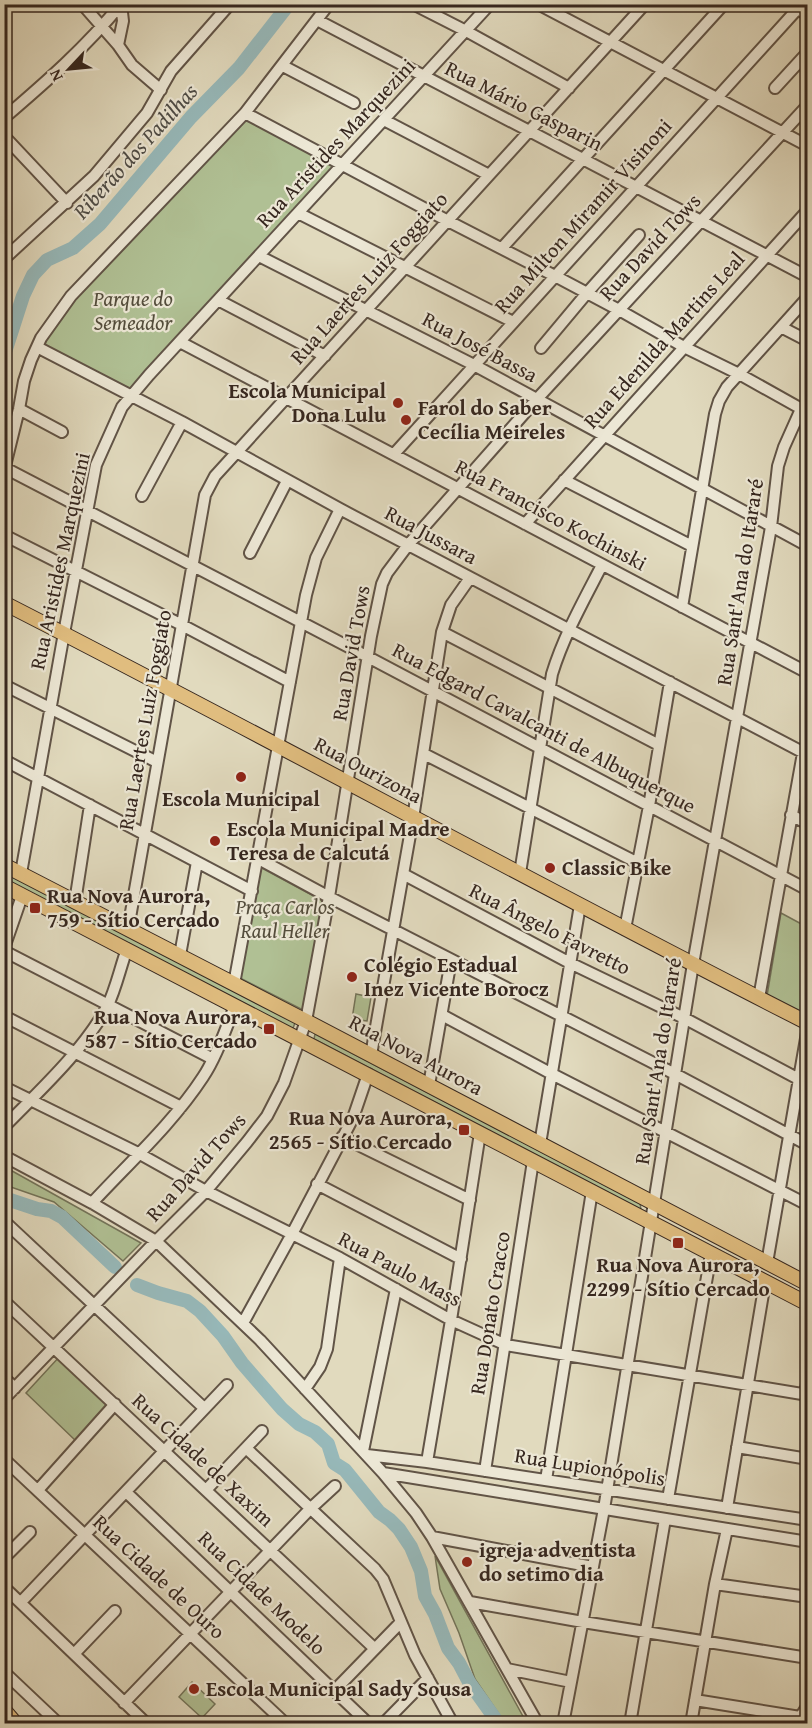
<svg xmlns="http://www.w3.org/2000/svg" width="812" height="1728" font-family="'Gentium Book Plus',serif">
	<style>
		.green { fill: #b0c094; stroke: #73745a; stroke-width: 1.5 }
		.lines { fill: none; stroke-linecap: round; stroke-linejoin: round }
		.river { stroke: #97b9ba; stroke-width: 14 }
		.minor-casing { stroke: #615447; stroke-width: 14 }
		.major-casing { stroke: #36271f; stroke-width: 16 }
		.minor { stroke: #ece7d5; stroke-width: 10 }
		.major { stroke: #e0bd7f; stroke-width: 14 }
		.poi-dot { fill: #8f2418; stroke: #ece7d5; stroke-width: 2 }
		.labels { text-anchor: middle; stroke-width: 4.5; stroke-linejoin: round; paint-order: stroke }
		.street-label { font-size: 21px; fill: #36271f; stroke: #ece7d5 }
		.park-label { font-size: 21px; font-style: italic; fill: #544d3c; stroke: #ece7d5 }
		.poi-label { font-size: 21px; font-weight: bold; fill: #36271f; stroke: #ece7d5; text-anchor: start }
		.water-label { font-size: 22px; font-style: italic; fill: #4e4c46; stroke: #ece7d5 }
	</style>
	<rect width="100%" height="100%" fill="#e1dabe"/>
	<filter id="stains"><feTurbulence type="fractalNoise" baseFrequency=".00333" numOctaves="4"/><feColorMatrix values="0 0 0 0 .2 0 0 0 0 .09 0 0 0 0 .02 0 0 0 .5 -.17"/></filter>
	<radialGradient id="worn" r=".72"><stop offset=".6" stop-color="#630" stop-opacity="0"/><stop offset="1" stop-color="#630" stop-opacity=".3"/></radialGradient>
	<path class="green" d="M244,117L337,167L130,392L42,346L69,303Z
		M260,867L323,901L303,1010L240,978Z
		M4,870L296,1020L292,1031L5,881Z
		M781,913L807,927V1017L767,996Z
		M356,994L371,997L367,1021L352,1019Z
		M315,1034L640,1203L641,1210L314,1039Z
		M5,1167L141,1243L123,1261L54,1202L5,1185Z
		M60,1356L113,1405L77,1442L26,1393Z
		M435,1556L525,1720L526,1723H505L475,1679L459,1633L440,1589Z
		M192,1682L215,1704L202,1718L179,1697Z"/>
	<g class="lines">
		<path class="river" d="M4,355L23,296L33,275L47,260L73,248L100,224L191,117L239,68L289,4
			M4,1198L37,1209L51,1211L62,1217L115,1267
			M137,1285L158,1293L187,1301L200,1311L223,1336L242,1363L282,1409L299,1424L315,1432L328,1444L334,1463L345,1470L379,1512L390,1520L399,1529L411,1547L421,1571L425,1596L435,1614L448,1648L459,1663L469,1682L499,1724"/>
		<g class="minor-casing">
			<path id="minor" d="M82,4L118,45
				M121,4L123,21L118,45L132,65L161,90
				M413,4L466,31L569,88
				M538,4L808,146
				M789,4L808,15
				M317,20L808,277
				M283,66L354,103
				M775,88L808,52
				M245,113L448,221L555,276L619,310L684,347L739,374L807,412
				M4,118C46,82 86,47 121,4
				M384,120L489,175
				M4,136L67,203
				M298,213L513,322
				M502,248L724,4
				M259,256L474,365L808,546
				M4,259L94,176L147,113L171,71L230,4
				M218,300L325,356
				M781,327L808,341
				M180,342L808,673
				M37,347L182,422L340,509L808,755
				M541,348L587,293L639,235
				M19,409L62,432
				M394,454L802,4
				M5,468L368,657L808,890
				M4,470L19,409L24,381L31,360L41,338L71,296L245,113L329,4
				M564,480L692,546
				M142,496L182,422
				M525,524L808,210
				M4,535L182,625L290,682
				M250,553L287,481
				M682,607L715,414L719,401L727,387L808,297
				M442,632L659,745
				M4,685L157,762
				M424,754L638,863
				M4,760L252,891
				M791,815L808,824
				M257,858L329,897L675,1074L808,1145
				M21,873L64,633L96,465L122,407L149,375L490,4
				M520,873L552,674C564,635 584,600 602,565
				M403,874L570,963L684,1018L808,1084
				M75,902L90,805
				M128,929L205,495L215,476L645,4
				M625,929L649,806L670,682
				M4,948L22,896
				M4,951L213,1059
				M180,955L197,862
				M234,984L306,595L316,558L340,509
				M759,998L803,753
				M442,1015L552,1074L808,1205
				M4,1016L181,1107
				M371,1055L413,818L442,632L451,605L470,578
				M429,1085L451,960
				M4,1087L138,1153L206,1191L340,1258L451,1320L506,1345L808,1395
				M4,1127C39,1091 83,1051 107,1007C116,989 120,968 127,949
				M342,1137L470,1200
				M540,1144L580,905
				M4,1156L92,1203L156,1241L260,1340L383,1473L416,1513L432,1537L538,1724
				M317,1184L461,1259
				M92,1203C129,1163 173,1123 203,1077C217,1056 225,1030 235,1006
				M4,1221L204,1408
				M767,1263L808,1027
				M4,1301L374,1648
				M243,1323L292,1234L353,1118L368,1074
				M4,1378L15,1388
				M305,1389L320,1367L327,1349L340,1258
				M805,1395L808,1378
				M4,1399L156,1241L206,1191L247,1142L267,1116L284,1083L306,1021L329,897L371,636L382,584L387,573L408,545L537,399L808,105
				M737,1447L808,1459
				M246,1448L375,1569L383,1579L415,1655L453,1724
				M363,1451L396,1289
				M367,1455L427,1462L808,1520
				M4,1459L286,1724
				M427,1462L451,1320L480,1133
				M485,1471L533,1161
				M383,1473L808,1542
				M546,1480L592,1191
				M38,1490L115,1404
				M206,1490L262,1431
				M126,1492L369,1724
				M668,1499L711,1254
				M727,1508L765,1282
				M432,1537L593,1567
				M4,1558L30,1532
				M715,1584L808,1597
				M4,1587L147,1724
				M21,1602L227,1385
				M470,1602L583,1622L808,1658
				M74,1654L115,1611
				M507,1669L571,1682
				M4,1672L59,1724
				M335,1690L401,1622
				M695,1700L800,1717
				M124,1703L310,1509L335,1486
				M798,1721L808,1705
				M383,1724L428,1678
				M563,1724L604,1509L693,964L771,527L778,466L784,447L801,409
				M630,1724L665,1519
				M691,1724L715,1584L727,1529"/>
		</g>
		<g class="major-casing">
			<path id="major" d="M4,603C274,741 538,886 808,1023
				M4,865L306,1021L808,1284
				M4,886L808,1304
				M4,1710L16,1724"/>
		</g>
		<use href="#minor" class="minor"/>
		<use href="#major" class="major"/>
	</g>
	<g class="poi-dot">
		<circle cx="398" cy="403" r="6"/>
		<circle cx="406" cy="420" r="6"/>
		<circle cx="241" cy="777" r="6"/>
		<circle cx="215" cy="841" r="6"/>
		<circle cx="550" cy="868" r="6"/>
		<rect x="29" y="902" width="12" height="12" rx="3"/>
		<circle cx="352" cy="977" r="6"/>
		<rect x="263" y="1023" width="12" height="12" rx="3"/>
		<rect x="458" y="1124" width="12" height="12" rx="3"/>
		<rect x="672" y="1237" width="12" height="12" rx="3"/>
		<circle cx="467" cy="1562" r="6"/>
		<circle cx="194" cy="1689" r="6"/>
	</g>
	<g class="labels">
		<g class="street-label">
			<text transform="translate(524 106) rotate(27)" y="7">Rua Mário Gasparin</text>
			<text transform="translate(336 143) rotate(-47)" y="7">Rua Aristides Marquezini</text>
			<text transform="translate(583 216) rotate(-48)" y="7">Rua Milton Miramir Visinoni</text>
			<text transform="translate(650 247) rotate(-47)" y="7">Rua David Tows</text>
			<text transform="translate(369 278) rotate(-48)" y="7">Rua Laertes Luiz Foggiato</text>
			<text transform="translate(664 340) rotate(-48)" y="7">Rua Edenilda Martins Leal</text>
			<text transform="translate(480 347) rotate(28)" y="7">Rua José Bassa</text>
			<text transform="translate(551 515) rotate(28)" y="7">Rua Francisco Kochinski</text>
			<text transform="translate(431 535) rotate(28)" y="7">Rua Jussara</text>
			<text transform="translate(60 561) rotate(-78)" y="7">Rua Aristides Marquezini</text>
			<text transform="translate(740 582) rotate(-81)" y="7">Rua Sant'Ana do Itararé</text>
			<text transform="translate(351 653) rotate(-80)" y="7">Rua David Tows</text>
			<text transform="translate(145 720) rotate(-80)" y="7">Rua Laertes Luiz Foggiato</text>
			<text transform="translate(544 728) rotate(28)" y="7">Rua Edgard Cavalcanti de Albuquerque</text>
			<text transform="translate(368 770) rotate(28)" y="7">Rua Ourizona</text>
			<text transform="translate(550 929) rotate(27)" y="7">Rua Ângelo Favretto</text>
			<text transform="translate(416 1055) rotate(28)" y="7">Rua Nova Aurora</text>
			<text transform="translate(658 1061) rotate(-81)" y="7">Rua Sant'Ana do Itararé</text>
			<text transform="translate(196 1167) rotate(-48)" y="7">Rua David Tows</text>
			<text transform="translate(400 1269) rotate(28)" y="7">Rua Paulo Mass</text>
			<text transform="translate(490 1313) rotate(-81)" y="7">Rua Donato Cracco</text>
			<text transform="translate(203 1460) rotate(43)" y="7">Rua Cidade de Xaxim</text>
			<text transform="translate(590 1467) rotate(9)" y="7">Rua Lupionópolis</text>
			<text transform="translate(159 1577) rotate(43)" y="7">Rua Cidade de Ouro</text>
			<text transform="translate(262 1593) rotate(44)" y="7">Rua Cidade Modelo</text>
		</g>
		<g class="park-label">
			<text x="133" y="306">Parque do<tspan x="133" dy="24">Semeador</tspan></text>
			<text x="285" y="914">Praça Carlos<tspan x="285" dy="24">Raul Heller</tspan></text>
		</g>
		<g class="poi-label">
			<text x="386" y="398" text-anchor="end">Escola Municipal<tspan x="386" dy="24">Dona Lulu</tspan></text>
			<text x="418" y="415">Farol do Saber<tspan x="418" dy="24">Cecília Meireles</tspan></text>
			<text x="241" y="806" text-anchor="middle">Escola Municipal</text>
			<text x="227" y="836">Escola Municipal Madre<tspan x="227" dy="24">Teresa de Calcutá</tspan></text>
			<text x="562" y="875">Classic Bike</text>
			<text x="47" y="903">Rua Nova Aurora,<tspan x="47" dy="24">759 - Sítio Cercado</tspan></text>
			<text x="364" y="972">Colégio Estadual<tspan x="364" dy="24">Inez Vicente Borocz</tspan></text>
			<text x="257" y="1024" text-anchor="end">Rua Nova Aurora,<tspan x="257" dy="24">587 - Sítio Cercado</tspan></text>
			<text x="452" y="1125" text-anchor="end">Rua Nova Aurora,<tspan x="452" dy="24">2565 - Sítio Cercado</tspan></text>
			<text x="678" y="1272" text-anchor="middle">Rua Nova Aurora,<tspan x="678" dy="24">2299 - Sítio Cercado</tspan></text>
			<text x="479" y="1557">igreja adventista<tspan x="479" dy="24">do setimo dia</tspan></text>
			<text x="206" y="1696">Escola Municipal Sady Sousa</text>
		</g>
		<g class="water-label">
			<text transform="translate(135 151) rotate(-48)" y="8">Riberão dos Padilhas</text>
		</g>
	</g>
	<rect width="812" height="1728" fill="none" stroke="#e1dabe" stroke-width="24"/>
	<rect x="6" y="6" width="800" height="1716" fill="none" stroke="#36271f" stroke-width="3"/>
	<rect x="12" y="12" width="788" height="1704" fill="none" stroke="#36271f" stroke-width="1.5"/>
	<g transform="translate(69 69) rotate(244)" stroke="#ece7d5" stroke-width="4.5" paint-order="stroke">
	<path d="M0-4.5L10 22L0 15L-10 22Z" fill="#36271f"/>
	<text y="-9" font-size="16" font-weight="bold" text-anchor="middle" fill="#36271f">N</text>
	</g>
	<rect width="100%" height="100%" filter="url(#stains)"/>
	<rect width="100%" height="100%" fill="url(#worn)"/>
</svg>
